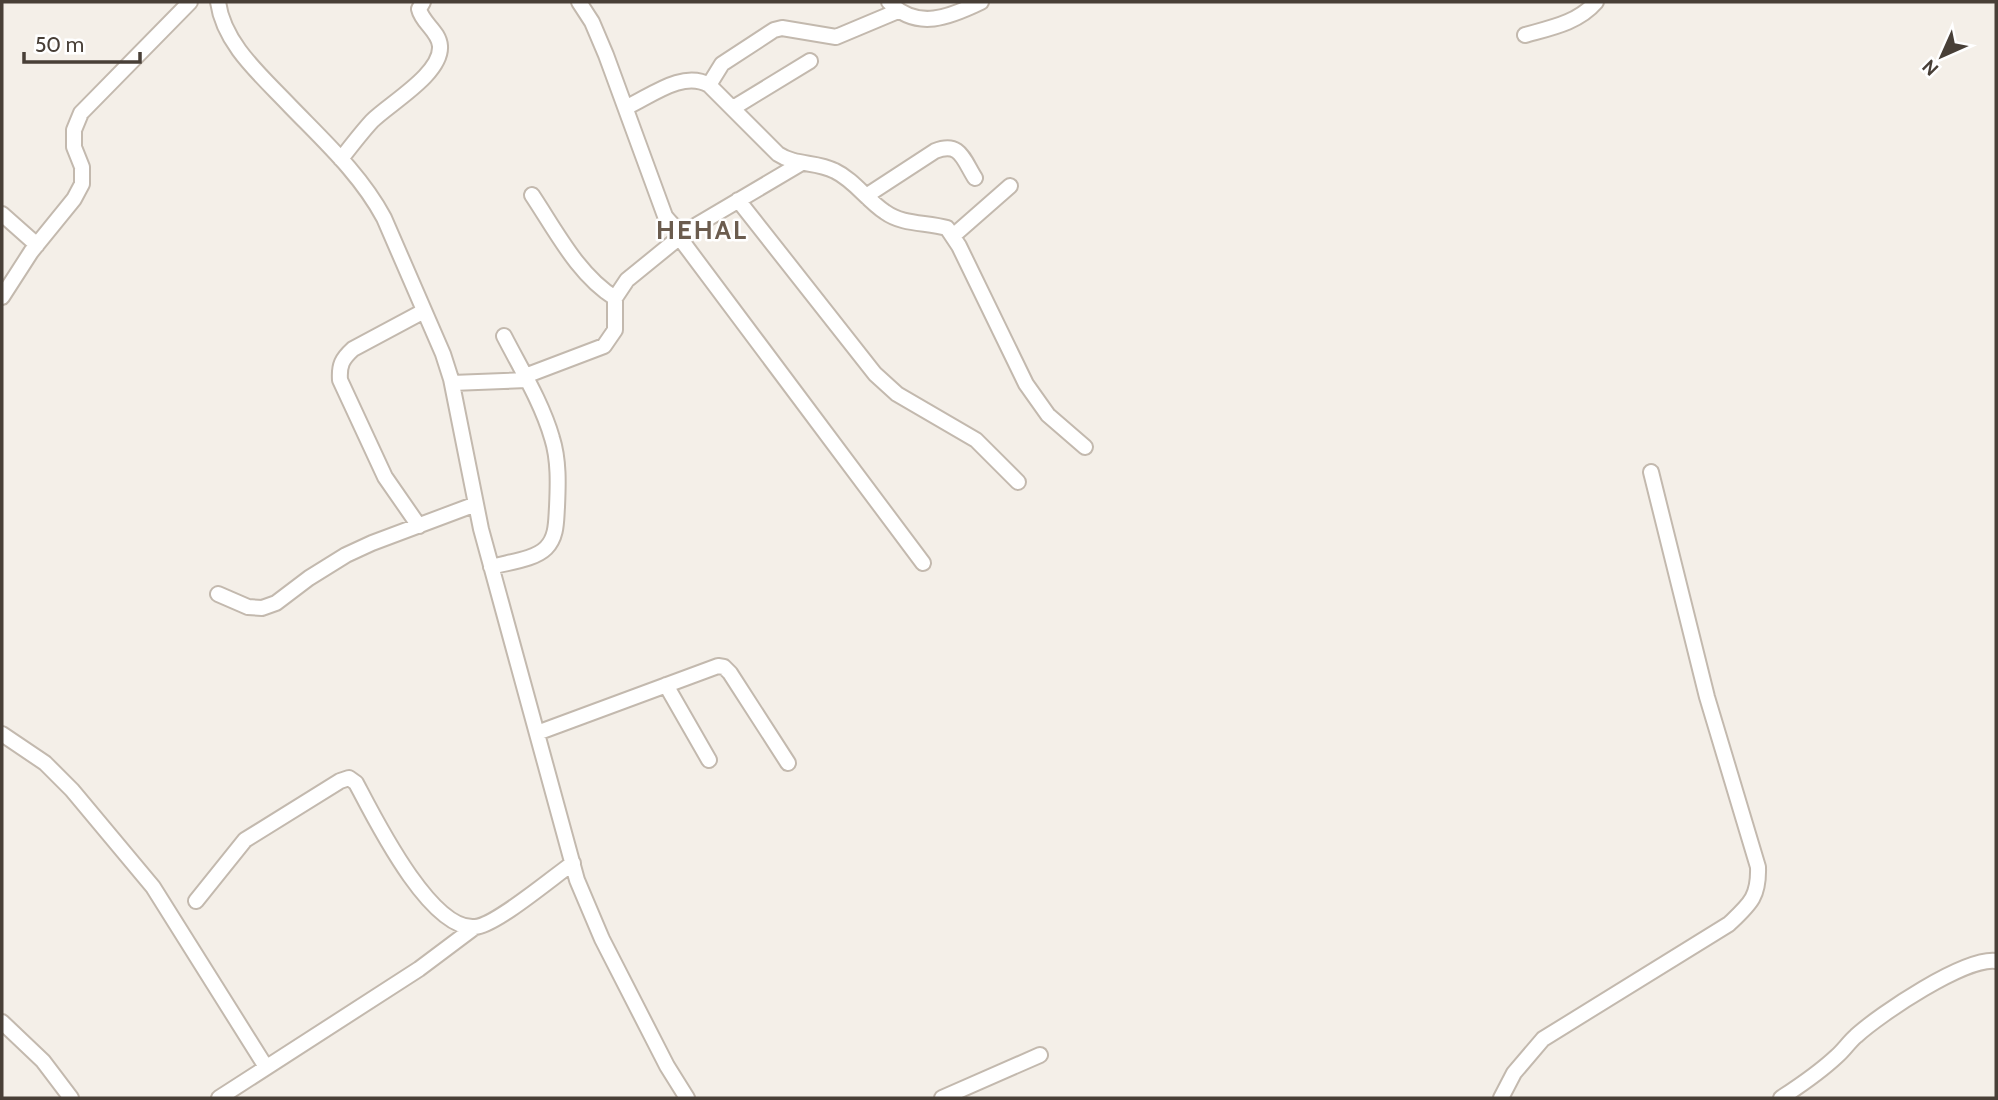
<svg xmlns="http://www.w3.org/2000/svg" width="1998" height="1100" font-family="Cabin,sans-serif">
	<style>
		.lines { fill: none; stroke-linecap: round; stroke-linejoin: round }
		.street-casing { stroke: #c3b9ae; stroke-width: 18 }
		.street { stroke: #fff; stroke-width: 14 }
		.labels { text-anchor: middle; stroke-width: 5; stroke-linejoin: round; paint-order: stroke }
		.district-label { font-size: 26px; font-weight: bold; letter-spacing: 2px; fill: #6b5c4e; stroke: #fff }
	</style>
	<rect width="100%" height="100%" fill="#f4efe8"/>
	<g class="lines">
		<g class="street-casing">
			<path id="street" d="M218,2C224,45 262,76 291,107C325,142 361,175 384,218L443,354L451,379L481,529L577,880L602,939L667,1066L687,1098
				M579,2L592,22L606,55L665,216C673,226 677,230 690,229L800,164
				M889,2C917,31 950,17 981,2
				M1525,35C1550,28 1578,23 1596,2
				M709,85L722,64L774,30L782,28L836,37L898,11
				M627,107C651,96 683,70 709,85L778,154C796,166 816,161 835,171C854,180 867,200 885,212C903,225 926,222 947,228L959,246L1026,384L1048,415L1085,447
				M733,108L810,61
				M341,159C351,146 361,133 372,121C390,103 442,74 440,46C439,31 422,23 419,9L423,2
				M532,195C556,231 578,275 615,298
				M866,196L935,151C960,141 963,159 975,178
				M738,200L875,374L897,394L976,440L1018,482
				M2,214L37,245
				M953,236L1010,186
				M679,237L923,563
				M2,297L31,252L74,199L82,184V167L74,147V130L81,113L190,2
				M525,376L604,346L615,330V298L627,280L686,232
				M452,383L527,380
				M419,526L385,477L340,380C339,365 342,359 353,349L424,311
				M491,567C508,562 534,560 546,548C557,537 556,521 557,507C558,485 559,460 552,438C542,403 521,369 504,336
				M218,594L248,607L262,608L276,603L309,578L346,555L372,543L476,504
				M666,685L709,760
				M537,733L718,666L724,667L730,673L788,763
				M2,734L45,763L72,790L153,887L266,1067
				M196,901L245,840L340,781L349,778L356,783C374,817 430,931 475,927C495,926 553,877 573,863
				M2,1022L43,1061L71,1098
				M219,1098L419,969L475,927
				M942,1098L1040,1055
				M1501,1098L1514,1073L1543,1039L1729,924C1750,904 1759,897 1758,867L1707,697L1651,472
				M1781,1098C1801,1085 1820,1072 1837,1056C1844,1050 1849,1042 1856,1036C1880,1014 1965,957 1996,961"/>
		</g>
		<use href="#street" class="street"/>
	</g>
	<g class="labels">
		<g class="district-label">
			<text x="702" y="239">HEHAL</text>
		</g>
	</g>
	<rect width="1998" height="1100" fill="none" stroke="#483f37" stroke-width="7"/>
	<g transform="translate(1942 56) rotate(225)" stroke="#ffffff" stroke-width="5" paint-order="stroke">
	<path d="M0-5L12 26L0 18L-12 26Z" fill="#483f37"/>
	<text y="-10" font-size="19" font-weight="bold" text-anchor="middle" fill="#483f37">N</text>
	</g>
	<path d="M24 52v10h116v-10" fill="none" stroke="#483f37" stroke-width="3.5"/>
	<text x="35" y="52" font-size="21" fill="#483f37" stroke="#ffffff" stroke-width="5" paint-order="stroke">50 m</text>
</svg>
